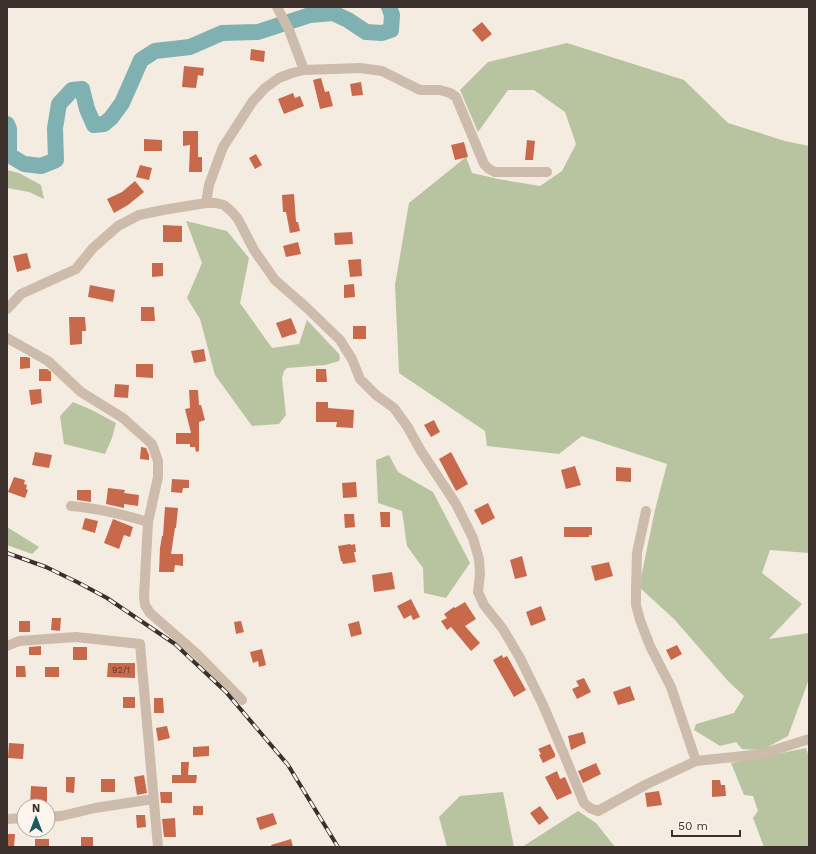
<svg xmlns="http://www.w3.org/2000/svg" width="816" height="854" font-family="'Work Sans',sans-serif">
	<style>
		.green { fill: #b8c4a0 }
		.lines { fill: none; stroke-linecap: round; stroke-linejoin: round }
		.river { stroke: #7fb0b2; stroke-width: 16 }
		.building { fill: #c8694b }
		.minor { stroke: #cdbbac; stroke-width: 10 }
		.rail-casing { stroke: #3b302b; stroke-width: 4 }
		.rail { stroke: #fbf5ee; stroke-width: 2.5; stroke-dasharray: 8; stroke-linecap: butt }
		.labels { text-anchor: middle; stroke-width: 3; stroke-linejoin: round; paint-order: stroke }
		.number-label { font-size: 9px; fill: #5e3e33 }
	</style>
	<rect width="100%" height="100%" fill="#f4ebe1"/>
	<path class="green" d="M567,43L684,80L728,123L785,141L809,146V553L770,550L762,573L802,604L769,639L809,633V679L788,736L762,750L742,749L736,742L720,746L694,730L696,724L734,713L744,696L728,681L674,619L639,587L655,510L667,464L582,436L559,454L487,446L485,431L399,373L395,285L409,203L466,157L472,173L498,179L540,186L562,171L576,144L565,112L534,90H508L478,132L460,90L488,62Z
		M7,170L19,173L41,185L44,199L29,192L7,188Z
		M186,221L227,231L249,258L240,303L272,348L299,344L307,320L339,354L340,358L339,361L325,365L287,368L284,371L282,378L286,415L279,424L252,426L215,375L200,319L187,298L202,263Z
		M73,402L92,410L116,423L112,438L105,454L64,444L60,416Z
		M389,455L398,472L433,492L470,563L446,598L424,593L423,568L407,546L402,511L378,503L376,460Z
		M7,527L39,547L32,554L7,545Z
		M806,748L809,757V847H764L753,818L758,811L753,796L744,795L731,763L762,757Z
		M503,792L514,847H447L439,817L460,796Z
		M578,811L596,823L615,847H522Z"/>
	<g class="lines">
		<path class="river" d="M7,124L9,129V155L24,164L41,166L56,160L55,128L59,104L72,90L82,89L87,109L94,125L104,124L111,118L122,103L141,60L155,51L190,47L222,33L258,32L310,15L333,13L348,20L366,32L382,33L391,30L392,15L389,7"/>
	</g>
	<path class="building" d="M482,22L492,34L482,42L472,30Z
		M251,49L265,51L264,62L250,60Z
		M184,66L204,68L203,76L198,75L196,88L182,87Z
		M321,78L325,92L329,91L333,106L320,109L313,80Z
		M361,82L363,95L352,96L350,84Z
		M293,93L295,98L300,96L304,106L284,114L278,99Z
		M183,131H198V157H202V172H189L190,145L183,146Z
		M144,139L162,140V151H144Z
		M527,140L535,141L533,160H525Z
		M464,142L468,157L455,160L451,145Z
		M256,154L262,165L255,169L249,158Z
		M140,165L152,168L149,180L136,177Z
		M135,181L144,192L128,205L114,213L107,199L122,192Z
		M294,194L296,222H298L300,231L290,233L286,212H283L282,195Z
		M163,225L182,226V242H163Z
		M352,232L353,244L335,245L334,233Z
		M298,242L301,254L286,257L283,246Z
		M27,253L31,268L17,272L13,256Z
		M361,259L362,276L350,277L348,260Z
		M152,263H163V276L152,277Z
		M354,284L355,297L344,298V285Z
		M90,285L115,290L113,302L88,297Z
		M141,307H154L155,321H141Z
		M69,317H85L86,331H82V344L70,345Z
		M291,318L297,333L282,338L276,323Z
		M353,326H366V339H353Z
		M204,349L206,361L194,363L191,351Z
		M20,357H27L30,358V368L20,369Z
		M136,364H153V378L136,377Z
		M39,369H47L51,372V381H39Z
		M316,369H326L327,382H316Z
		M115,384L129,385L128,398L114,397Z
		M41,389L42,403L31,405L29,390Z
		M189,390H198L199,405H201L205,420L199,422V451L196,452L195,447H190V444H176V433H191L185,409L190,408Z
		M316,402H328V408L354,410L353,428L336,427L337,422H316Z
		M434,420L440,432L431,437L424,425Z
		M141,447L146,448L149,455V460L140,459Z
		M35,452L52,455L49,468L32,465Z
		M451,452L468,484L456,491L439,459Z
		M575,466L581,485L566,489L561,470Z
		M616,467L631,468V482L616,481Z
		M14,477L25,480L24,484L27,485L26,489L28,490L25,498L8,492Z
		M172,479L189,480V488H183L182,493L171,492Z
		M356,482L357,497L343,498L342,483Z
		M108,488L125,490L124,493L139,495L138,506L124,504V508L106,504Z
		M77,490H91V502L77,500Z
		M488,503L495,518L482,525L474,510Z
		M165,507L178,508L176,528H175L171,554H183V566L175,565L174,572H159L160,548L162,536H163Z
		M380,512H390V527H381Z
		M344,514H354L355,527L345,528Z
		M85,518L98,521L95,533L82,529Z
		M113,519L133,527L130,537L124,535L119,549L104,543Z
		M564,527H592V535H589V537H564Z
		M350,544L351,545L355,544L356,552H354L356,562L343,564L342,561H341L338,546Z
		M522,556L527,576L515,579L510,560Z
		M609,562L613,576L595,581L591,566Z
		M392,572L395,589L374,592L372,575Z
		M411,599L420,617L413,620L411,615L404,619L397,606Z
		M465,602L476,619L465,626L480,643L471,651L451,627L447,630L441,621L447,618L444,614L454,607L455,608Z
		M541,606L546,620L531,626L526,612Z
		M52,618H61L60,631L51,630Z
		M19,621H30V632H19Z
		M241,621L244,632L236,634L234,622Z
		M359,621L362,634L351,637L348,624Z
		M677,645L682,654L671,660L666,650Z
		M41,646V655H29V647Z
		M73,647H87V660H73Z
		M262,649L266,665L259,667L258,661L253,663L250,652Z
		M502,655L503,658L507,656L526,690L514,697L493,660Z
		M108,663H135V678L107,677Z
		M16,666H25L26,677H16Z
		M45,667H59V677H45Z
		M584,678L591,692L577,699L572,689L579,686L576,681Z
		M630,686L635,700L618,705L613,692Z
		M123,697H135V708H123Z
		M154,698H163L164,713H154Z
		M167,726L170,738L158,741L156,728Z
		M583,732L586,743L571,750L568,736Z
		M9,743L24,744L23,759L8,758Z
		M550,744L555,754V757L543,763L539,755L541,754L538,749Z
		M209,746V756L193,757V747Z
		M181,762H189L188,775H197L196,783H172V775H181Z
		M596,763L601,774L583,783L578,771Z
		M557,771L560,779L565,777L572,793L557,800L545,777Z
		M144,775L147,793L137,795L134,777Z
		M66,777H75L74,793L66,792Z
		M101,779H115V792H101Z
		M712,780H720L721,785H725L726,796L712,797Z
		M31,786L47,787V806H30Z
		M659,791L662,805L647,807L645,793Z
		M160,792H172V803H161Z
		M193,806H203V815H193Z
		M540,806L549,818L539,825L530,813Z
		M273,813L277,824L260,830L256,818Z
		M136,815H145L146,827L137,828Z
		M175,818L176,837H164L162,819Z
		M7,834H15L14,847H7Z
		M81,837H93V847H81Z
		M35,839H49V847H35Z
		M291,839L293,847H272L271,845Z"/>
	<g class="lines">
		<path class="minor" d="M277,7L289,30L304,70
			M206,203L209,185L223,147L253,101L265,88L279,78L292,73L304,70L360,68L382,71L420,90H440L450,93L456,97L484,164L489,169L495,172H547
			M7,309L21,294L76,269L93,248L118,226L139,215L163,210L206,203H216L224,205L232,212L238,219L254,250L275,280L307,308L340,340L352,359L360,379L376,395L394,408L407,426L421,451L456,504L473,538L479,559L480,574L478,592L484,605L503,629L520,658L543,705L563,752L584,803L590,808L598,811L647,784L696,761L762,754L809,739
			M7,338L48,361L81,392L123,418L152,444L158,461V477L148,522L144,596L145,605L150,613L197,654L242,700
			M71,506C97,508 122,514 148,522
			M646,511L637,553L636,589V605L640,620L650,646L671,687L696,761
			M7,646L19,641L76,637L140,644L158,847
			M48,817L61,816L95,808L153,799
			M7,819L24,818"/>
		<g class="rail-casing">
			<path id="rail" d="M7,553L46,567L77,582L107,598L175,644L226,692L288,765L338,847"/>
		</g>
		<use href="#rail" class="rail"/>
	</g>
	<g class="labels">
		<g class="number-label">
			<text x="121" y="673">92/1</text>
		</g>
	</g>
	<rect width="816" height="854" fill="none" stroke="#3b302b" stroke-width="16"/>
	<g transform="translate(36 818)"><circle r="19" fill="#fbf5ee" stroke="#aea6a0"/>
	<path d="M0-3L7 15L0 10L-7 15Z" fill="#1f5a5e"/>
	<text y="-6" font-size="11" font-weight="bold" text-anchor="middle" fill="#3b302b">N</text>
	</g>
	<path d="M672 830v6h68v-6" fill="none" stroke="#3b302b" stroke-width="2"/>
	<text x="678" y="830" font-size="12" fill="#3b302b" stroke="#fbf5ee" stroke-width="3" paint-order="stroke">50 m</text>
</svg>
